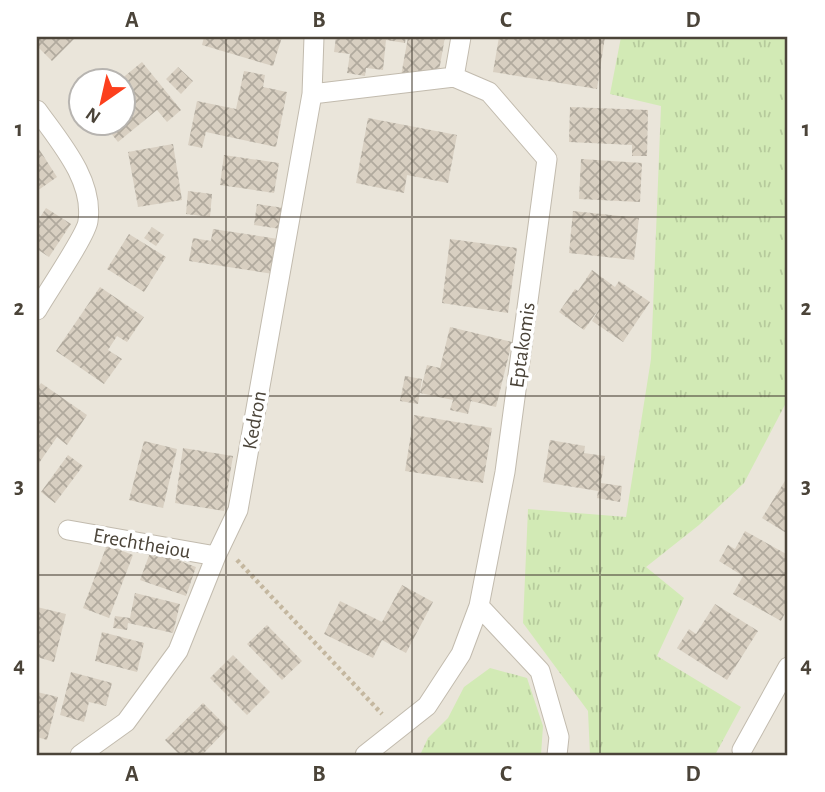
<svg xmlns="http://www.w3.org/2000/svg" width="825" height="792" font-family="'Alegreya Sans',sans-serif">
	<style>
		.residential { fill: #eae5da; fill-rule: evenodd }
		.grass { fill: url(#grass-tufts) }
		.building { fill: url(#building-cross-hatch) }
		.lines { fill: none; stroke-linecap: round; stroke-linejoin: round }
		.minor-casing { stroke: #c2bbae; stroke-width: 21 }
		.path { stroke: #c4b79f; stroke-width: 4.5; stroke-dasharray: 3.5 3.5; stroke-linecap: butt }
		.minor { stroke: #fff; stroke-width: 19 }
		.grid { fill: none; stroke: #4b4439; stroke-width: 2; stroke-opacity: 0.55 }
		.labels { text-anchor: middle; stroke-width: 7; stroke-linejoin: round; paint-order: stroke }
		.street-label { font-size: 21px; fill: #4b4439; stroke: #fff }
		.neatline { fill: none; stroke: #4b4439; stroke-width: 2.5 }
		.grid-label { font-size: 23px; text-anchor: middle; font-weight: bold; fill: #4b4439 }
	</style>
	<defs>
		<pattern id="grass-tufts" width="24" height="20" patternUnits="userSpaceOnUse" patternTransform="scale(1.75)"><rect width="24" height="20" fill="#d2eab5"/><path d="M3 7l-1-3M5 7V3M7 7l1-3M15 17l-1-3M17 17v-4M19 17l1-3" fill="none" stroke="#b6ca9c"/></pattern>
		<pattern id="building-cross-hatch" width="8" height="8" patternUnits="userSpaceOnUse" patternTransform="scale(1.75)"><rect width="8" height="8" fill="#d8cfc1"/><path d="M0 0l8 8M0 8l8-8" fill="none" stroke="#b1aa9e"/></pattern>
	</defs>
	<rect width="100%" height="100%" fill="#f6f3ec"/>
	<path class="residential" d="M37,37H788V755H37ZM80,80H122V122H80Z"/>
	<path class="grass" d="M621,37H788V399L744,483L699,525L646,567L684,598L657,656L741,707L715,755H590L588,711L523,623L528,509L626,517L651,359L661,106L610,94Z
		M490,668L527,678L543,726L541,755H420L428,738L448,718L464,687Z"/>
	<path class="building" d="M37,37H76L52,61L37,46Z
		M204,37H282L273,66L202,45Z
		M336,37H406L405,43L386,40L383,70L366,68L365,76L347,73L350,54L334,52Z
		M408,37H445L437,82L401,76Z
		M499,37H605L597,89L493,72Z
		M142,62L181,110L167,122L157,110L118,142L102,122H122V80H120Z
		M178,67L193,81L181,94L166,79Z
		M244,71L265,75L263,87L287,92L276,147L206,132L202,148L188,145L197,101L236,109Z
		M570,107L648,110L647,156H632V145L569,142Z
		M368,118L457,135L448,183L407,175L404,193L356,183Z
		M173,144L182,200L138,207L128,152Z
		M37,146L57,177L37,191Z
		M224,155L279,163L274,193L220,185Z
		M581,159L642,163L640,202L579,199Z
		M188,191L212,194L210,217L186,214Z
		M257,204L284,208L281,229L254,225Z
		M46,208L71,224L49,257L37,249V222Z
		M573,211L639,218L634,260L569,253Z
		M152,227L164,235L156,246L144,238Z
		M213,229L278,239L273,274L189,261L193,238L211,241Z
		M129,234L166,257L144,292L107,269Z
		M450,239L517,248L508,313L442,303Z
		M592,270L615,287L619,281L650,302L623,342L592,321L601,306L584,330L559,312L575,289L578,291Z
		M100,287L144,317L127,342L117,336L108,350L122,359L104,384L56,351Z
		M450,327L512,342L496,407L471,401L468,414L450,410L453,400L420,393L427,365L440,368Z
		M405,376L422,379L418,404L400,401Z
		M41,383L87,415L67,445L57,437L37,466V389Z
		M414,415L492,428L483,483L405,471Z
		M550,440L585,446L584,453L605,456L601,483L622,486L620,502L597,498L598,491L543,482Z
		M144,441L177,449L163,508L129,500Z
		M183,448L233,456L224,511L175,503Z
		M68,455L83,466L55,503L41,492Z
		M788,476V534L762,518Z
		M745,531L788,555V607L781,621L733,594L743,576L719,561L728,545L735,549Z
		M107,545L133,555L109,618L83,608Z
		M151,550L196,567L186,596L140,580Z
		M402,585L433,602L406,653L382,640L373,658L324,634L340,601L382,622Z
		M135,593L180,604L173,633L128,623L127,630L113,628L115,616L130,618Z
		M715,604L758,631L727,680L677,648L689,629L696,634Z
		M37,607L66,614L54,662L37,657Z
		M267,625L302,661L282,680L247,644Z
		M102,632L144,643L137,672L95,661Z
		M233,655L270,692L247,715L210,678Z
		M71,672L112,683L106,706L89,702L84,722L60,715Z
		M37,692L58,697L47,740L37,737Z
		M203,703L228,728L202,755H180L165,740Z"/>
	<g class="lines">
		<g class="minor-casing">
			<path id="minor" d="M454,77L461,37
				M312,94L454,77L489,92L547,159L505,472L479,606L461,654L427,706L365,755
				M37,110C59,141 94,180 88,221C87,234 46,294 37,310
				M68,530L216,556
				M479,606L540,671L559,737L557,755
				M742,750L788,667
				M80,755L126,722L178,651L216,556L238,510L312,94L314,37"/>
		</g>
		<path class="path" d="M237,560L382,714"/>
		<use href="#minor" class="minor"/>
	</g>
	<path class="grid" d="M226,37V755M412,37V755M600,37V755M37,217H788M37,396H788M37,575H788"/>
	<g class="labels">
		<g class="street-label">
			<text transform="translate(522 345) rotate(-82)" y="7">Eptakomis</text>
			<text transform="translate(254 420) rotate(-80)" y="7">Kedron</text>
			<text transform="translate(142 543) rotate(10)" y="7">Erechtheiou</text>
		</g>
	</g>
	<rect width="825" height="792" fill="none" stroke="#ffffff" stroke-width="77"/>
	<g transform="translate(102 102) rotate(214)"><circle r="33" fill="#ffffff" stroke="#b7b4b0" stroke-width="2"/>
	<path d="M0-5L12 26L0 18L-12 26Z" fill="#fc3f1d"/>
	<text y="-10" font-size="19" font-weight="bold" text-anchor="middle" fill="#4b4439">N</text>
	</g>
	<rect x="38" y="38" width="748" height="716" class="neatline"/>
	<g class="grid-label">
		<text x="132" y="27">A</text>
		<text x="319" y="27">B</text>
		<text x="506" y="27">C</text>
		<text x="693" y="27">D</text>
		<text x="19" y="136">1</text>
		<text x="806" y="136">1</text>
		<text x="19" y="315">2</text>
		<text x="806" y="315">2</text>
		<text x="19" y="493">3</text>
		<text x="806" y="493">3</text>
		<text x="19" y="672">4</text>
		<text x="806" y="672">4</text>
		<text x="132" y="781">A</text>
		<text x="319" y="781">B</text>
		<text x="506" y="781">C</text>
		<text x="693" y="781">D</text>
	</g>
</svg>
